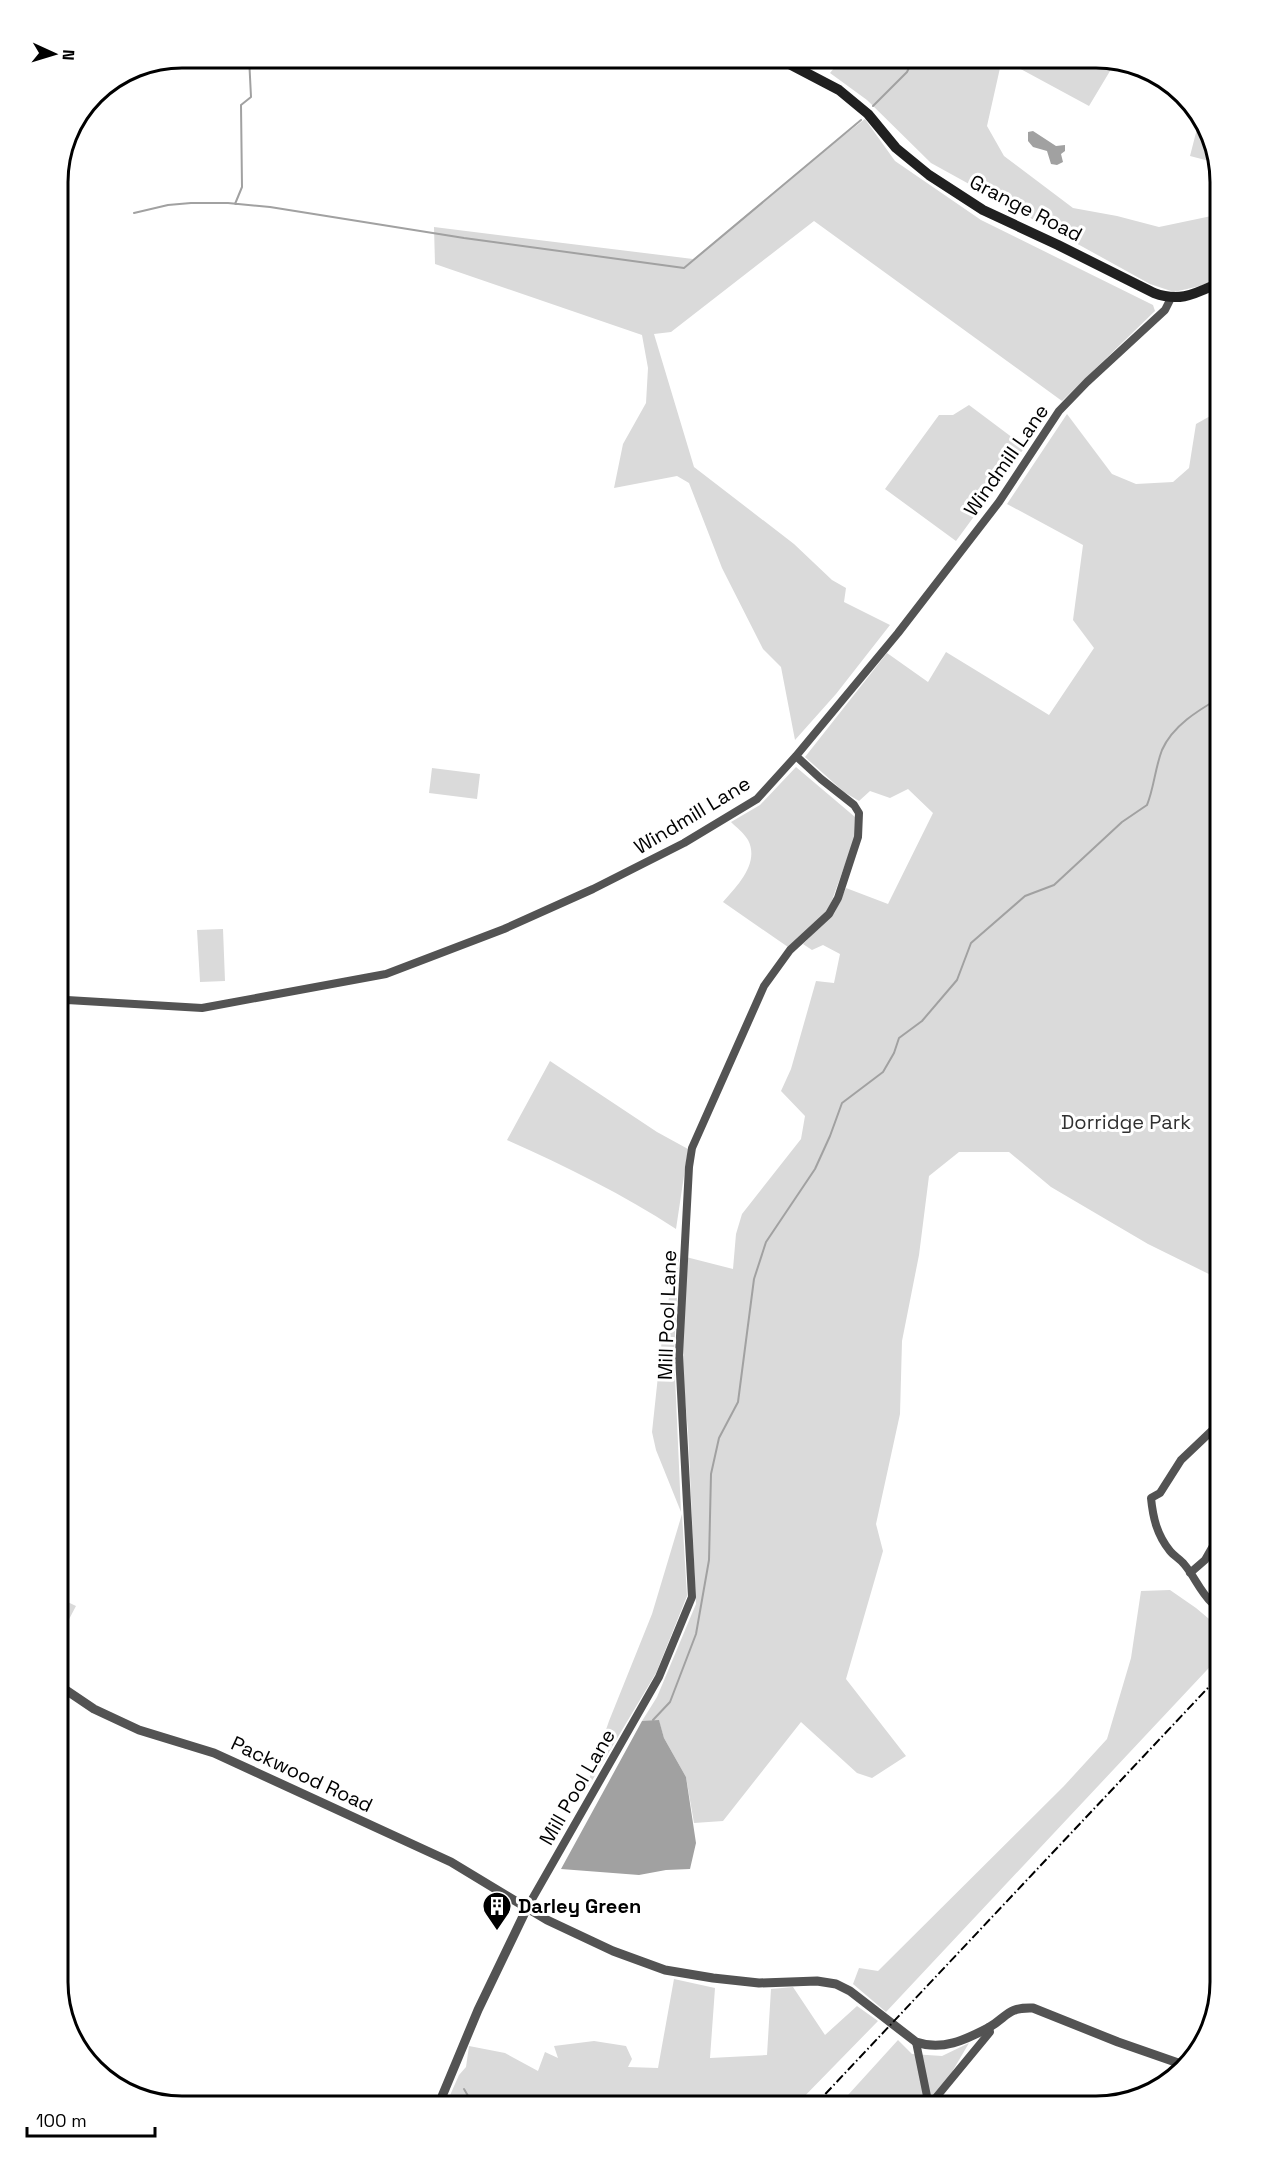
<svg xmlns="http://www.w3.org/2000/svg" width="1278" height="2163" font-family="'Space Grotesk',sans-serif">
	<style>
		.green { fill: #dadada }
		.water { fill: #a1a1a1 }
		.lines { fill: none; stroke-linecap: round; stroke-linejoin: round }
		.stream { stroke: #a1a1a1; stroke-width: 2 }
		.minor { stroke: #535353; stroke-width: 8 }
		.tertiary { stroke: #535353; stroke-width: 9 }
		.secondary { stroke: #202020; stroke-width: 10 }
		.rail { stroke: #000; stroke-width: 2; stroke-dasharray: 9 3 1.5 3; stroke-linecap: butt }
		.labels { text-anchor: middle; stroke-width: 6; stroke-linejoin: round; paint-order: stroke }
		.street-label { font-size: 20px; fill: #000; stroke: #fff }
		.park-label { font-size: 20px; fill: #313131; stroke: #fff }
		.poi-label { font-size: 20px; font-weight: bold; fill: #000; stroke: #fff; text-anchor: start }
		.rim { fill: none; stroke: #000; stroke-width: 3 }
	</style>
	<rect width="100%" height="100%" fill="#fff"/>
	<path class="green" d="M843,57H1105L1116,61L1089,106L1002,59L987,126L1004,156L1073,208L1117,216L1159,227L1221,214V277L1200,286L1174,292L1150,284L931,163L867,100L830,73Z
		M1200,117L1208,127L1217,163L1190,156Z
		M865,119L895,161L981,220L1153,305L1155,311L1062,401L814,221L671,332L654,334L694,467L794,544L832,580L846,588L844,602L890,625L836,694L795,740L781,667L763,649L722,568L689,483L677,476L614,488L623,444L646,403L648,368L642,335L435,264L434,227L693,259L822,152Z
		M969,405L1025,447L956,541L885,489L939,415H953Z
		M1221,410V1280L1148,1244L1051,1187L1009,1152H959L929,1176L919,1255L902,1341L900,1414L876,1524L883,1551L846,1679L906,1756L872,1778L857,1773L801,1722L723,1821L694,1823L686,1777L664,1738L659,1721H642L657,1697L696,1604L688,1431L681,1355L686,1257L733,1269L736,1234L742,1214L801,1139L805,1116L781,1091L791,1069L816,981L834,983L840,954L823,945L812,950L803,944L835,912L846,888L888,904L933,813L908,789L890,798L870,791L859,801L844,792L805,757L887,653L928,682L946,652L1049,715L1094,648L1073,620L1083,545L1007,504L1067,414L1112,474L1136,484L1173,482L1189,468L1196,424Z
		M796,767L855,817L854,840L828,911L788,947L723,902C737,886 760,863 748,840C744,833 736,827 731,822L760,805Z
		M432,768L480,774L477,799L429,793Z
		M223,929L225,981L200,982L197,930Z
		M550,1061L657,1132L688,1149L676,1229C623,1194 565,1166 507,1140Z
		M679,1254L674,1353L681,1512L656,1450L652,1432L664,1320Z
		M682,1514L687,1596L656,1673L584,1794L609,1721L652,1614Z
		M1170,1590L1196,1608L1221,1629V1655L886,2012L853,1984L859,1968L878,1971L1064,1786L1107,1739L1131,1658L1141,1591Z
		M57,1597L76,1606L57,1642Z
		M674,1979L715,1988L710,2058L767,2055L771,1989L793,1987L825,2035L857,2006L878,2021L795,2106H452L447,2102L459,2075L466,2067L469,2046L505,2053L538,2071L545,2052L558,2058L554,2046L594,2041L626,2046L632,2059L628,2067L658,2068Z
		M898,2040L912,2054L942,2056L969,2043L942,2089L924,2106H838Z"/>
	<path class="water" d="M1033,131L1056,146L1065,145V151L1061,154L1063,162L1057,165L1051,164L1047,151L1033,147L1028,141V132Z
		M659,1720L664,1738L686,1777L696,1843L690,1869L666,1870L639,1875L561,1869L642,1721Z"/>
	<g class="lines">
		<path class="stream" d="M873,106L907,72L914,57
			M235,204L242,187L241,105L251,97L249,57
			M134,213L168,205L191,203H228L270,207L464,238L684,268L861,120
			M653,1720L670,1702L696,1634L709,1560L711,1474L719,1438L738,1402L754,1279L766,1242L815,1169L830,1136L842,1103L883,1072L894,1053L899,1038L922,1021L957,980L971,943L1025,896L1054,885L1122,822L1147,805C1154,788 1155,768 1162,750C1173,725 1199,710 1221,697
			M464,2089L474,2106"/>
		<path class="minor" d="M57,1002L67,1000L202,1008L386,974L504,929L593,889L684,843L757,799L796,756L898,633L999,502L1059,411L1087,382L1165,310L1171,298
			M1190,1573L1205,1560L1213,1546
			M1212,1603C1199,1590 1195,1577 1184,1564C1180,1559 1174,1556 1170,1551C1157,1535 1153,1518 1151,1498L1160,1493L1181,1460L1221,1422
			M527,1908L659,1677L692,1597L679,1355L689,1167L692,1148L764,986L790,950L829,914L833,907L838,898L858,837L859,813L854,805L821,779L796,756
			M916,2042L929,2106
			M929,2106L990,2032L989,2027"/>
		<path class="tertiary" d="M57,1684L94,1709L139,1730L214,1753L451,1862L547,1920L613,1951L665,1970L713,1978L759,1983L817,1981L836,1984L850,1991L916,2042C942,2051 965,2040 988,2028C1008,2017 1006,2007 1033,2008L1118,2042L1184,2065
			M438,2106L478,2010L527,1908"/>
		<path class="secondary" d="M776,57L839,90L868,114L896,148L929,175L983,210L1058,245L1154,293C1181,303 1196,293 1221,282"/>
		<path class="rail" d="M814,2106L1221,1674"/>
	</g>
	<defs>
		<g id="building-pin" transform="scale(1.5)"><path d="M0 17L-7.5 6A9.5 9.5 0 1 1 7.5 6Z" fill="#000" stroke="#fff"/><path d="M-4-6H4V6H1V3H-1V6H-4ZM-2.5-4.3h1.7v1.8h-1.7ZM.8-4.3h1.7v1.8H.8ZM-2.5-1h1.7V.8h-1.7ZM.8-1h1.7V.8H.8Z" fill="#fff"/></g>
	</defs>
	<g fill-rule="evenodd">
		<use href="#building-pin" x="497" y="1906"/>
	</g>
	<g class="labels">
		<g class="street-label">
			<text transform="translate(1026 208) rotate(27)" y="7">Grange Road</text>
			<text transform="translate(1006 460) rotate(-55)" y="7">Windmill Lane</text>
			<text transform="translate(692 815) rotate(-31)" y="7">Windmill Lane</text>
			<text transform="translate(667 1315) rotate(-88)" y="7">Mill Pool Lane</text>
			<text transform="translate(302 1774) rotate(25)" y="7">Packwood Road</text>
			<text transform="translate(577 1787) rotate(-60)" y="7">Mill Pool Lane</text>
		</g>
		<g class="park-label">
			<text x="1126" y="1129">Dorridge Park</text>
		</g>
		<g class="poi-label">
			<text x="518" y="1913">Darley Green</text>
		</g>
	</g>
	<path d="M0 0H1278V2163H0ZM182 68H1096A114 114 0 0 1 1210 182V1982A114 114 0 0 1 1096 2096H182A114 114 0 0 1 68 1982V182A114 114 0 0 1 182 68Z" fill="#fff" fill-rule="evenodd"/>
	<path class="rim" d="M182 68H1096A114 114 0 0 1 1210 182V1982A114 114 0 0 1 1096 2096H182A114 114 0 0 1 68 1982V182A114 114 0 0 1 182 68Z"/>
	<g transform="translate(54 54) rotate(94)" stroke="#ffffff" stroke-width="4.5" paint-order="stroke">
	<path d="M0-4.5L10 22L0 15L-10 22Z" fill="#000000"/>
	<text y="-9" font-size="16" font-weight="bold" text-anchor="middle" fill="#000000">N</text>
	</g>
	<path d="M27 2127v9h128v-9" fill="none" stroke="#000000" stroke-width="3"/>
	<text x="36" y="2127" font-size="18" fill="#000000" stroke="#ffffff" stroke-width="4.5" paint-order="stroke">100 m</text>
</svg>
